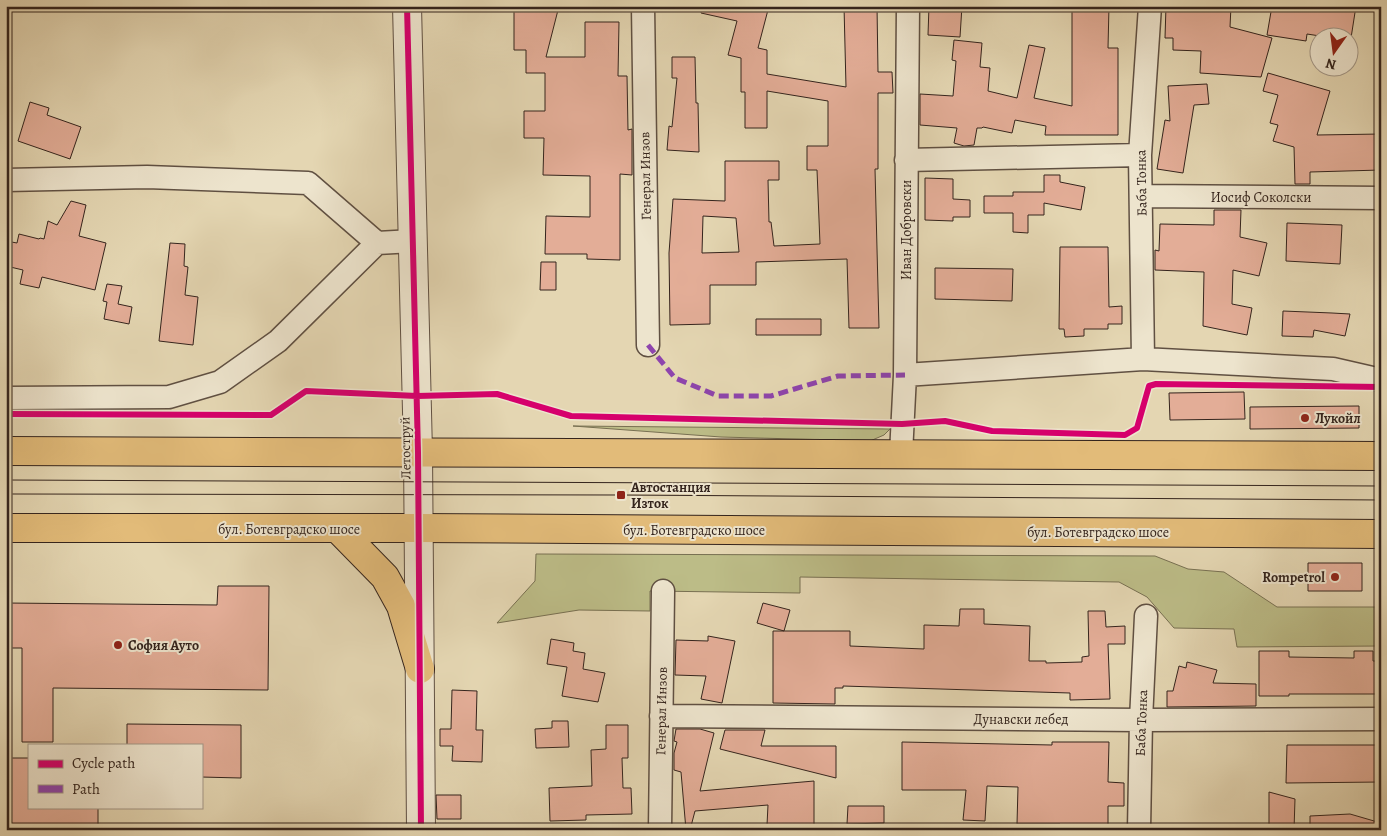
<svg xmlns="http://www.w3.org/2000/svg" width="1387" height="836" font-family="Alegreya,serif">
	<style>
		.green { fill: #bcbc87; stroke: #787052 }
		.building { fill: #e3ad97; stroke: #34241d; fill-rule: evenodd }
		.lines { fill: none; stroke-linecap: round; stroke-linejoin: round }
		.minor-casing { stroke: #605042; stroke-width: 25 }
		.tertiary-casing { stroke: #605042; stroke-width: 30 }
		.primary-casing { stroke: #34241d; stroke-width: 30 }
		.minor { stroke: #ede4cd; stroke-width: 22 }
		.tertiary { stroke: #ede4cd; stroke-width: 28 }
		.primary { stroke: #e2bb79; stroke-width: 28 }
		.tram { stroke: #34241d; stroke-width: 1 }
		.quiet { stroke: #8e44ad; stroke-width: 5; stroke-dasharray: 10 5; stroke-linecap: butt }
		.cycleway-casing { stroke: #ede4cd; stroke-width: 9 }
		.cycleway { stroke: #d6006c; stroke-width: 6 }
		.poi-dot { fill: #8f2418; stroke: #ede4cd; stroke-width: 2 }
		.labels { text-anchor: middle; stroke-width: 4; stroke-linejoin: round; paint-order: stroke }
		.street-label { font-size: 14px; fill: #34241d; stroke: #ede4cd }
		.poi-label { font-size: 14px; font-weight: bold; fill: #34241d; stroke: #ede4cd; text-anchor: start }
	</style>
	<rect width="100%" height="100%" fill="#e4d6b2"/>
	<filter id="stains"><feTurbulence type="fractalNoise" baseFrequency=".004" numOctaves="4"/><feColorMatrix values="0 0 0 0 .2 0 0 0 0 .09 0 0 0 0 .02 0 0 0 .5 -.17"/></filter>
	<radialGradient id="worn" r=".72"><stop offset=".6" stop-color="#630" stop-opacity="0"/><stop offset="1" stop-color="#630" stop-opacity=".3"/></radialGradient>
	<path class="green" d="M573,426L890,429L884,435L870,441L721,437Z
		M536,554L1155,556L1188,569L1224,572L1277,607H1381V646L1237,647L1234,629L1174,628L1147,597L1119,582L800,577V593L650,591V611L579,610L497,623L535,581Z"/>
	<path class="building" d="M514,6H544L558,10L546,57H585V22H619L618,76H627L628,130L632,129V175L620,174V260L587,259V254H545L546,216L590,217V176L543,175L544,138H524V111H545V73H526V50H514Z
		M702,6H769L758,48L767,50V74L846,87L844,6H877L878,72H892L893,93H878V169H875L879,328H849L847,259L756,262V285H710V324L670,325L669,253L673,199L725,201V161H779V180H768L769,222H771L774,246L820,244L817,170H807V146H828V101L767,91V128H745V92H741V58L728,55L737,21L701,13ZM703,216L736,218L739,252L702,253Z
		M929,6H962L960,37L928,35Z
		M1072,6H1109L1108,48H1118V135H1045L1046,126L1015,120L1012,133L983,127L982,128H977L974,145L964,146L954,143L957,128L920,125V94L953,96L956,61L952,60L954,40L982,43L980,67L990,68L988,91L1017,98L1029,45L1045,48L1034,98L1072,106Z
		M1166,6H1231L1230,27L1272,38L1261,77L1200,73L1201,51L1173,50V38H1165Z
		M1272,6H1356L1351,38H1333L1307,34L1306,41L1267,35Z
		M672,57H695L696,103H698L699,152L667,150L669,126L672,127L677,78H672Z
		M1268,73L1330,91L1317,135L1381,134V170L1310,172V184H1295L1294,147L1273,141L1278,125L1270,123L1278,95L1263,91Z
		M1207,84L1209,104L1194,105L1183,173L1157,169L1165,120L1170,121L1168,86Z
		M30,102L49,108L47,115L81,127L70,159L18,141Z
		M1044,175H1060V182L1085,187L1081,210L1044,203V215H1028V233L1013,232V213H984V196H1013V192H1044Z
		M925,178L953,179V199L970,200V217H953V221L925,220Z
		M71,201L86,205L79,236L106,243L95,290L42,277L39,288L20,284L23,270L6,266V241L17,243L19,234L39,239L40,238L44,239L48,221L57,225Z
		M1214,210H1241L1240,237L1267,243L1259,276L1233,270L1232,304L1252,308L1247,335L1203,326L1204,272L1155,270V250L1159,251L1160,224L1214,225Z
		M1287,223L1342,225L1340,264L1286,261Z
		M170,243L185,244L184,266L188,267L185,295L198,297L193,345L159,341Z
		M1060,247H1108L1109,307L1122,306V324H1108V329H1084V336L1065,337L1064,329H1059Z
		M541,262H556V290H540Z
		M935,268L1013,269L1012,301L935,299Z
		M107,284L122,286L118,304L132,307L129,324L104,319L107,302L103,301Z
		M1283,311L1332,313L1350,314L1345,336L1314,330L1313,337L1282,336Z
		M756,319H821V335H756Z
		M1244,392L1245,419L1170,420L1169,393Z
		M1359,406V428L1250,429V407Z
		M1308,563H1362V591H1308Z
		M218,586H269L268,690L53,688V742H22V648H6V603L217,605Z
		M763,603L790,610L784,631L757,623Z
		M960,609H984V624L1030,626L1029,661H1046V663L1082,662V657L1089,656L1088,611H1105L1106,627L1125,626V644H1108L1110,699L1070,700V693L843,686V688H835V704L773,703V631H850V646L924,649V625L959,626Z
		M708,636L735,641L722,703L701,699L706,676L675,675L676,640L708,641Z
		M551,639L574,643L573,651L585,653L583,669L605,673L598,702L562,696L567,667L547,664Z
		M1259,651H1289V657L1354,658V651H1373V661H1381V694H1289V696H1259Z
		M1187,662L1217,670L1213,683L1256,684V706L1167,707V691H1173L1179,666L1186,668Z
		M452,690L477,691L476,730H483L482,762L452,761L453,746H440V729H451Z
		M552,721H568L569,747L536,748L535,729L552,728Z
		M127,724L241,725V778L201,777V745H127Z
		M606,725H628V758H622L623,788H631L632,814L586,815V820L550,821L549,788L592,786L591,750L606,749Z
		M676,729H700L714,733L700,791L814,781V825H767L768,805L695,811L690,830H686L681,772L674,770V753L677,742L674,741Z
		M725,730H765L761,746H836V778L720,749Z
		M902,742L1052,745V742H1109L1108,782L1124,783V806H1108V830H1060V824H1017L1018,787L987,786L985,821L963,820L966,790H902Z
		M1287,745H1381V782L1286,783Z
		M11,758H29V807H98V829L6,828V768H11Z
		M1269,792L1295,799L1294,830H1269Z
		M436,795H461V819H437Z
		M848,806H884V823L847,824Z
		M1350,814L1381,823V830H1310V816Z"/>
	<g class="lines">
		<g class="minor-casing">
			<path id="minor" d="M643,6L648,345
				M906,160L1140,155
				M6,180L147,177L308,183L377,243L413,241
				M1141,196L1381,198
				M1143,359L1140,155L1150,6
				M905,375L1143,359L1333,369L1381,380
				M6,398L169,397L220,382L278,341L377,243
				M901,454L905,375L908,6
				M661,716L1141,720L1381,719
				M660,830L663,591
				M1139,830L1141,720L1146,616"/>
		</g>
		<g class="tertiary-casing">
			<path id="tertiary" d="M407,6L418,452L421,830"/>
		</g>
		<g class="primary-casing">
			<path id="primary" d="M6,451L1381,456
				M6,528H418L1381,534
				M337,528L385,577L401,606L420,669"/>
		</g>
		<use href="#minor" class="minor"/>
		<use href="#tertiary" class="tertiary"/>
		<use href="#primary" class="primary"/>
		<path class="tram" d="M6,480L1381,486
			M6,494L621,495L1381,500"/>
		<path class="quiet" d="M648,345L675,378L718,396H771L838,376L905,375"/>
		<g class="cycleway-casing">
			<path id="cycleway" d="M407,6L418,452L421,830
				M6,414L271,415L306,391L417,396L497,394L571,416L902,424L945,421L992,431L1125,435L1137,428L1149,386L1156,384L1381,387"/>
		</g>
		<use href="#cycleway" class="cycleway"/>
	</g>
	<g class="poi-dot">
		<circle cx="1305" cy="418" r="5"/>
		<rect x="616" y="490" width="10" height="10" rx="2.5"/>
		<circle cx="1335" cy="577" r="5"/>
		<circle cx="118" cy="645" r="5"/>
	</g>
	<g class="labels">
		<g class="street-label">
			<text transform="translate(645 176) rotate(-91)" y="5">Генерал Инзов</text>
			<text transform="translate(1141 183) rotate(-91)" y="5">Баба Тонка</text>
			<text x="1261" y="202">Иосиф Соколски</text>
			<text transform="translate(906 230) rotate(-90)" y="5">Иван Добровски</text>
			<text transform="translate(405 448) rotate(-91)" y="5">Летоструй</text>
			<text x="289" y="534">бул. Ботевградско шосе</text>
			<text x="694" y="535">бул. Ботевградско шосе</text>
			<text x="1098" y="537">бул. Ботевградско шосе</text>
			<text transform="translate(661 711) rotate(-89)" y="5">Генерал Инзов</text>
			<text x="1021" y="724">Дунавски лебед</text>
			<text transform="translate(1141 723) rotate(-88)" y="5">Баба Тонка</text>
		</g>
		<g class="poi-label">
			<text x="1315" y="423">Лукойл</text>
			<text x="631" y="492">Автостанция<tspan x="631" dy="16">Изток</tspan></text>
			<text x="1325" y="582" text-anchor="end">Rompetrol</text>
			<text x="128" y="650">София Ауто</text>
		</g>
	</g>
	<rect width="1387" height="836" fill="none" stroke="#e4d6b2" stroke-width="25"/>
	<rect x="8" y="8" width="1372" height="821" fill="none" stroke="#34241d" stroke-width="2.5"/>
	<rect x="12" y="12" width="1362" height="811" fill="none" stroke="#34241d"/>
	<rect x="28" y="744" width="175" height="65" fill="#ede4cd" stroke="#a39787"/>
	<rect x="38" y="760" width="25" height="8" fill="#d6006c" stroke="#a39787"/>
	<text x="72" y="768" font-size="15" fill="#34241d">Cycle path</text>
	<rect x="38" y="785" width="25" height="8" fill="#8e44ad" stroke="#a39787"/>
	<text x="72" y="794" font-size="15" fill="#34241d">Path</text>
	<g transform="translate(1334 52) rotate(194)"><circle r="24" fill="#ede4cd" stroke="#a39787"/>
	<path d="M0-4L9 19L0 12L-9 19Z" fill="#8f2418"/>
	<text y="-8" font-size="14" font-weight="bold" text-anchor="middle" fill="#34241d">N</text>
	</g>
	<rect width="100%" height="100%" filter="url(#stains)"/>
	<rect width="100%" height="100%" fill="url(#worn)"/>
</svg>
